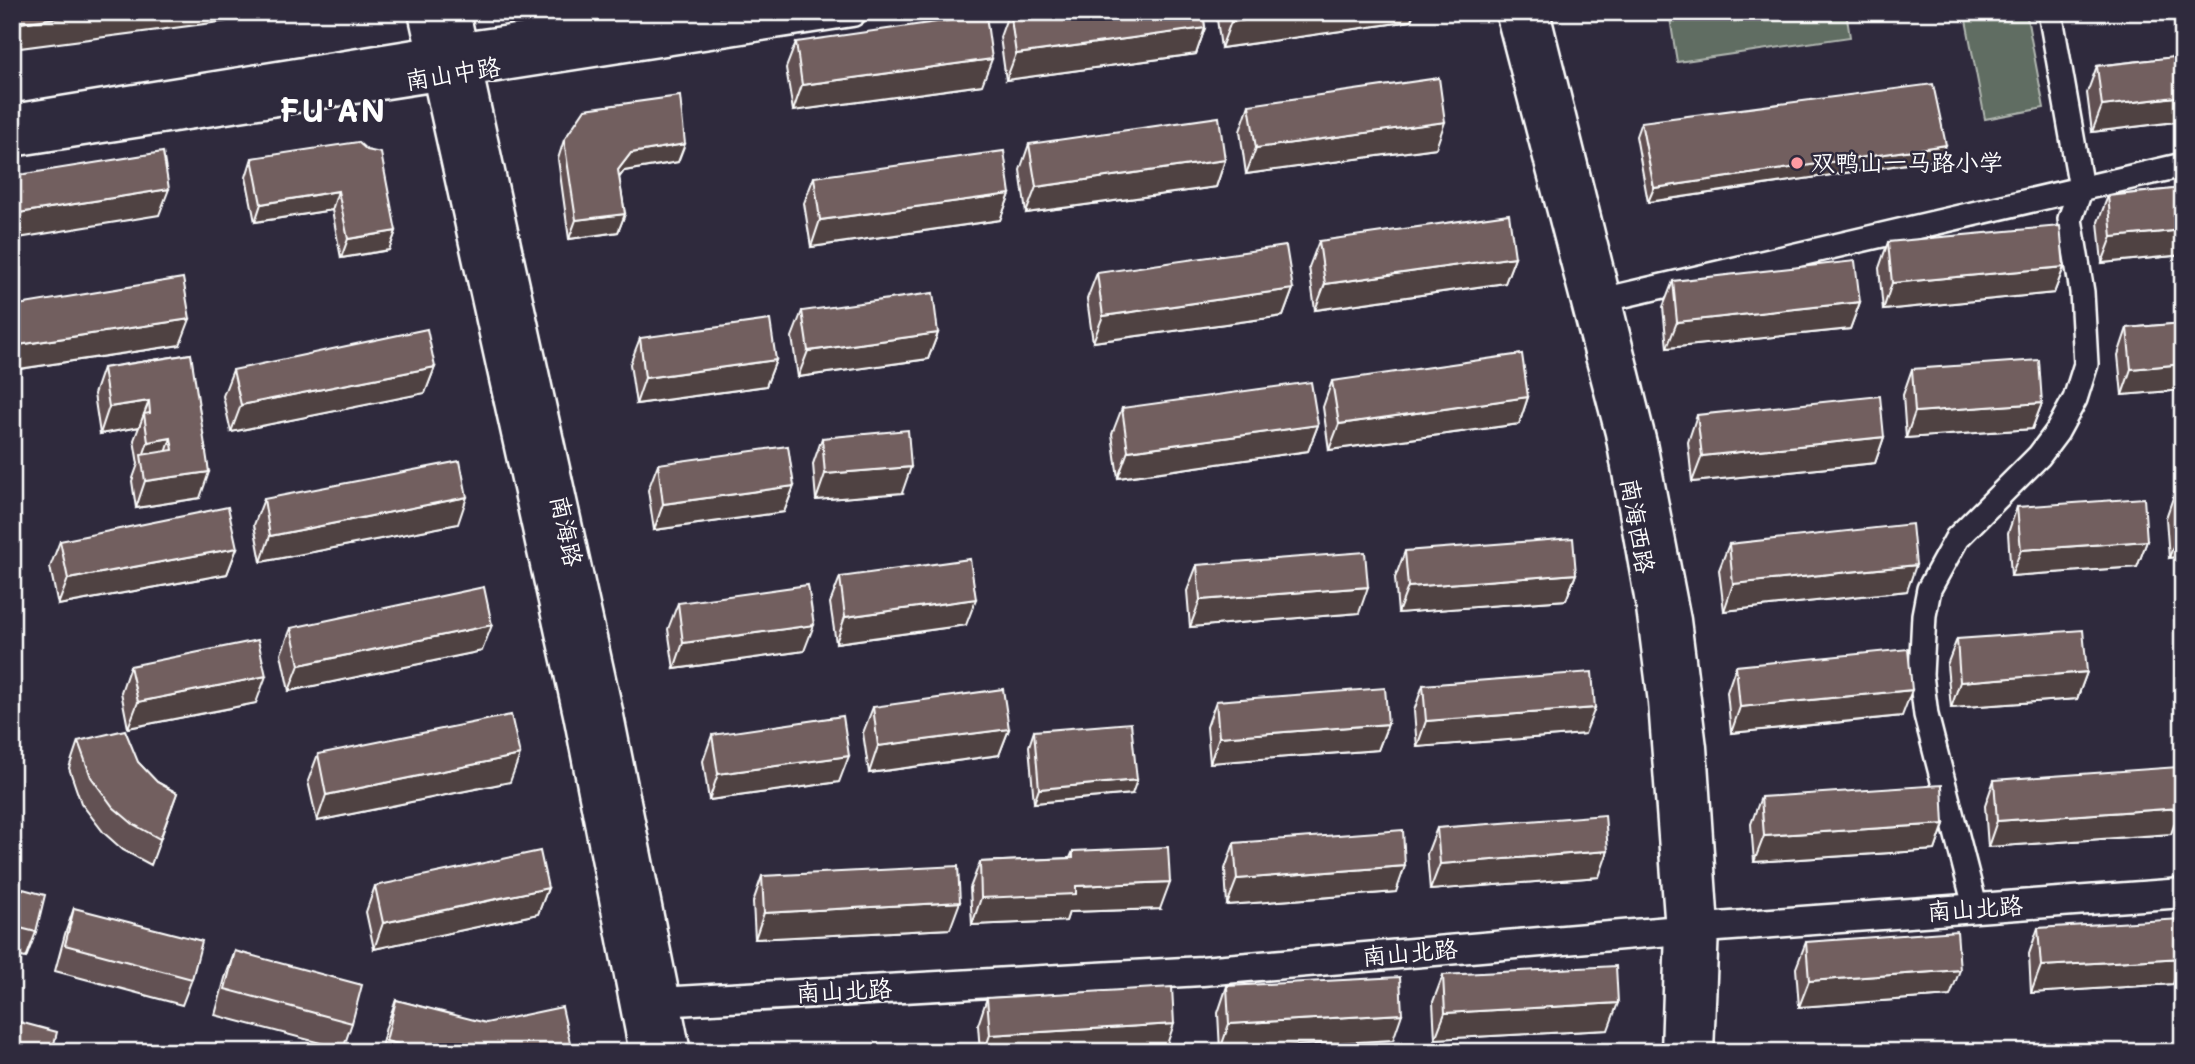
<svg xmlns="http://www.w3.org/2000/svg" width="2195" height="1064" font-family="Mali,'LXGW WenKai TC',sans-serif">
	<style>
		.grass { fill: #606d62; stroke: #b0b6b0; stroke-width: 2 }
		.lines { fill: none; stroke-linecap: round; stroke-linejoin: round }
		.minor-casing { stroke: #fff; stroke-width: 28 }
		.tertiary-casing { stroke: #fff; stroke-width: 33 }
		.secondary-casing { stroke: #fff; stroke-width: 37 }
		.minor { stroke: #2f2a3d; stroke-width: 23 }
		.tertiary { stroke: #2f2a3d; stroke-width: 28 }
		.secondary { stroke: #2f2a3d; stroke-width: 32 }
		.wall { fill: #625152; stroke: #fff; stroke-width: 2 }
		.shaded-wall { fill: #504242; stroke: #fff; stroke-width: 2 }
		.building { fill: #725e5f; stroke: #fff; stroke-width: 2 }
		.poi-dot { fill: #ff9aa2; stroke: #2f2a3d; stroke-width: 2.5 }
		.labels { text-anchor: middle; stroke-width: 5; stroke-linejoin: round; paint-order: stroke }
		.street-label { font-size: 24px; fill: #fff; stroke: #2f2a3d }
		.poi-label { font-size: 24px; fill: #fff; stroke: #2f2a3d; text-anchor: start }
		.district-label { font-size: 32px; font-weight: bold; letter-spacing: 2px; fill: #fff; stroke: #2f2a3d }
	</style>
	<rect width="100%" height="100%" fill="#2f2a3d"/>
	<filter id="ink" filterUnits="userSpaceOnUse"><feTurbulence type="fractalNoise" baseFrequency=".0143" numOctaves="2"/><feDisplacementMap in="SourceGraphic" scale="14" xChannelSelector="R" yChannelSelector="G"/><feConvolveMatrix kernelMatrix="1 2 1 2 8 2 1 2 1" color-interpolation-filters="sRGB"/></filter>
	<g filter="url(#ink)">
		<path class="grass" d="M1669,12H1846L1850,37L1677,62Z
			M2007,12H2026L2044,108L1985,119L1966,20Z"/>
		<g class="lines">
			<g class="minor-casing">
				<path id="minor" d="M1607,299L2183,165
					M1976,910L1926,715L1921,675L1924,615L1929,589L1957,538L2039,456L2057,432L2075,399L2086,364L2082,292L2070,219L2081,188L2050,12"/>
			</g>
			<g class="tertiary-casing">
				<path id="tertiary" d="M1510,12L1620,433L1651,608L1663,702L1680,930L1676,1052
					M1535,12L1642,443L1676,620L1692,747L1704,928L1699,1052
					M12,119L433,51L707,12
					M12,142L852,12
					M642,1003L1202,971L1704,928L2183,893"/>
			</g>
			<g class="secondary-casing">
				<path id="secondary" d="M425,12L580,714L646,1052
					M453,12L606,711L674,1052"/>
			</g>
			<use href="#minor" class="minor"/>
			<use href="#tertiary" class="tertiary"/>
			<use href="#secondary" class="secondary"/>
		</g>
		<path class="wall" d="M1009,12H1203L1205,28L1196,54L1006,80L1000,37Z
			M1216,12H1414L1411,21L1221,48Z
			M796,42L982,85L793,111L786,68Z
			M2183,56V121L2092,132L2087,93L2097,66Z
			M1249,105L1436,148L1246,174L1240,131Z
			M1641,122L1940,159L1648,202L1636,136Z
			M564,140L678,162L624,171L619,178L625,214L618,232L569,239L558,159Z
			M1029,144L1225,160L1216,187L1026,213L1020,170Z
			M367,150L396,231L389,250L341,258L332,210L255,222L246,177L252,158Z
			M814,177L1010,194L1000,220L811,247L804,203Z
			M2183,188V255L2102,263L2098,222L2108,196Z
			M1319,241L1515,257L1505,283L1315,310L1309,267Z
			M1888,242L2064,267L2054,293L1883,310L1879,268Z
			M1097,273L1293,289L1283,316L1093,342L1087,299Z
			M1673,281L1860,302L1850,329L1667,348L1663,307Z
			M12,306L180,345L12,370Z
			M802,311L938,333L928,359L798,377L792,337Z
			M2183,323V390L2122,395L2118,355L2127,328Z
			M640,338L776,360L766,386L636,404L630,364Z
			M191,354L200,498L136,508L132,481L138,464L134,440L139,427L100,434L94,394L103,368Z
			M435,367L425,393L231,432L223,396L233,370Z
			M1912,369L2042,403L2032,429L1906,438L1903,395Z
			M1332,381L1528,397L1519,424L1329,450L1323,407Z
			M1122,408L1318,425L1308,451L1118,478L1112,434Z
			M1697,415L1884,437L1875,463L1692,482L1688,442Z
			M822,438L902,493L816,500L813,464Z
			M658,464L794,486L784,512L654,530L648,490Z
			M2183,491V556L2169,558L2166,518L2175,492Z
			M264,499L458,524L261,562L254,525Z
			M2017,507L2147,541L2137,567L2011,576L2008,533Z
			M60,541L237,548L227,574L58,605L50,567Z
			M1729,544L1907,591L1724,611L1719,570Z
			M1405,551L1576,574L1566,600L1398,613L1395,578Z
			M1197,565L1359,613L1190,627L1187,591Z
			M840,577L966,625L836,643L830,603Z
			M678,603L804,651L674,669L668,629Z
			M291,628L482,651L289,691L281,654Z
			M1957,639L2087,672L2077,699L1951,708L1947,665Z
			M2183,640V682L2179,649Z
			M130,666L256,703L128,728L121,692Z
			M1736,666L1902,716L1731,733L1727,692Z
			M1423,685L1585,734L1417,747L1414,711Z
			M1216,701L1388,724L1378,750L1210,763L1207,727Z
			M873,707L1009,729L999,755L869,773L863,733Z
			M1034,731L1132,794L1034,803L1029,746Z
			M712,735L839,782L709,800L703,761Z
			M78,741L138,762L157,782L177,793L151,865L123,850L104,833L81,803L69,768Z
			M318,754L510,782L317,821L308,781Z
			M1994,780L2171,834L1988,847L1985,806Z
			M1761,797L1944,824L1935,850L1754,862L1751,824Z
			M1437,828L1599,877L1430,890L1427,854Z
			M1234,843L1396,892L1227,905L1225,869Z
			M1073,851L1160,909L1069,912L1066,921L972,925L970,888L980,862L1070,858Z
			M762,876L950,929L755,939L753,902Z
			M12,886L36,932L26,958L12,955Z
			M375,886L548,888L538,914L374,949L366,912Z
			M74,908L192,979L182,1005L55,971L65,934Z
			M2038,928L2183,958L2173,984L2031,993L2029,954Z
			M1806,942L1950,996L1799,1007L1796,968Z
			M235,951L352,1023L343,1049L215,1015L225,978Z
			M1443,975L1608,1030L1435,1039L1433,1002Z
			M1227,986L1393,1040L1220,1050L1218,1013Z
			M987,998L1165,1050L1142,1052H980L978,1025Z
			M396,1000L571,1047L569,1052H380L386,1027Z"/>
		<path class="shaded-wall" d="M100,12H261L258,17L12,49V24Z
			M1299,12H1414L1411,21L1221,48L1231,22Z
			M1205,28L1196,54L1006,80L1016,54Z
			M992,59L982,85L793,111L802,85Z
			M2183,96V121L2092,132L2102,106Z
			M1445,122L1436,148L1246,174L1256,148Z
			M685,144L678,162L624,171L611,188L618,170L631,153Z
			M1946,145L1940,159L1648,202L1654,188Z
			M1225,160L1216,187L1026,213L1036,187Z
			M169,189L159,215L12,239V214Z
			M338,191L332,210L255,222L261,204Z
			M1010,194L1000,220L811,247L820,220Z
			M625,214L618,232L569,239L576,220Z
			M2183,230V255L2102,263L2112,237Z
			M396,231L389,250L341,258L348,239Z
			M1515,257L1505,283L1315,310L1325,284Z
			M2064,267L2054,293L1883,310L1892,283Z
			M1293,289L1283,316L1093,342L1103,316Z
			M1860,302L1850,329L1667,348L1677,322Z
			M190,319L180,345L12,370V361L18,345Z
			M938,333L928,359L798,377L808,351Z
			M776,360L766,386L636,404L645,378Z
			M2183,364V390L2122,395L2131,369Z
			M435,367L425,393L231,432L241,405Z
			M1528,397L1519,424L1329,450L1339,424Z
			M149,401L139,427L100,434L109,407Z
			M2042,403L2032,429L1906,438L1915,412Z
			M1318,425L1308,451L1118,478L1128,451Z
			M1884,437L1875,463L1692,482L1702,456Z
			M171,438L162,465L142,459L148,442Z
			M911,467L902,493L816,500L825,474Z
			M209,472L200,498L136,508L145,481Z
			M794,486L784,512L654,530L663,504Z
			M467,497L458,524L261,562L270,536Z
			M2179,531H2183V556L2169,558Z
			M2147,541L2137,567L2011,576L2021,550Z
			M237,548L227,574L58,605L68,579Z
			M1916,565L1907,591L1724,611L1733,584Z
			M1576,574L1566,600L1398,613L1408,587Z
			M1368,587L1359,613L1190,627L1200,600Z
			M976,599L966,625L836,643L845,617Z
			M492,625L482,651L289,691L299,665Z
			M814,625L804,651L674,669L683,643Z
			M2087,672L2077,699L1951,708L1960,682Z
			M266,676L256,703L128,728L138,702Z
			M1912,690L1902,716L1731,733L1740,707Z
			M1595,708L1585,734L1417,747L1426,721Z
			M1388,724L1378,750L1210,763L1219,737Z
			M1009,729L999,755L869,773L878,746Z
			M520,755L510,782L317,821L326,795Z
			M849,756L839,782L709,800L718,774Z
			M1137,780L1132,794L1034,803L1039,789Z
			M2180,808L2171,834L1988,847L1997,821Z
			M1944,824L1935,850L1754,862L1764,836Z
			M1608,851L1599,877L1430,890L1440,864Z
			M1405,866L1396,892L1227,905L1237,879Z
			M1170,882L1160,909L1069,912L1066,921L972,925L981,898L1076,886Z
			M548,888L538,914L374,949L383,923Z
			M960,902L950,929L755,939L764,913Z
			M2183,958L2173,984L2031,993L2041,966Z
			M1960,970L1950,996L1799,1007L1809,981Z
			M1618,1003L1608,1030L1435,1039L1445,1013Z
			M1402,1014L1393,1040L1220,1050L1229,1024Z
			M1174,1024L1165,1050L1142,1052H984L990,1035Z
			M571,1047L569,1052H546Z"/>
		<path class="building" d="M12,12H100L12,24Z
			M1010,12H1203L1205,28L1016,54Z
			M1229,12H1299L1231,22Z
			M986,15L992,59L802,85L796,42Z
			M2183,56V96L2102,106L2097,66Z
			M1439,78L1445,122L1256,148L1249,105Z
			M1933,84L1946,145L1654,188L1641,122Z
			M680,96L685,144L631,153L618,170L625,214L576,220L564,140L585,109Z
			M1219,117L1225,160L1036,187L1029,144Z
			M358,142L367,150L381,153L396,231L348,239L338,191L261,204L252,158Z
			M1004,151L1010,194L820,220L814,177Z
			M163,152L169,189L12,214V176Z
			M2183,188V230L2112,237L2108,196Z
			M1509,214L1515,257L1325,284L1319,241Z
			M2060,226L2064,267L1892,283L1888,242Z
			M1286,246L1293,289L1103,316L1097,273Z
			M1855,261L1860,302L1677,322L1673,281Z
			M183,278L190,319L18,345L12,315V306Z
			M933,293L938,333L808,351L802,311Z
			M770,320L776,360L645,378L640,338Z
			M2183,323V364L2131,369L2127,328Z
			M427,329L435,367L241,405L233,370Z
			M191,354L209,472L145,481L141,455L173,450L171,438L148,442L144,414L150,413L149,401L109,407L103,368Z
			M1522,354L1528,397L1339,424L1332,381Z
			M2039,360L2042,403L1915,412L1912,369Z
			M1311,382L1318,425L1128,451L1122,408Z
			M1880,396L1884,437L1702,456L1697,415Z
			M908,430L911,467L825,474L822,438Z
			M788,446L794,486L663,504L658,464Z
			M460,461L467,497L270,536L264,499Z
			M2183,491V531H2179L2175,492Z
			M2144,498L2147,541L2021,550L2017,507Z
			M228,507L237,548L68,579L60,541Z
			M1912,524L1916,565L1733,584L1729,544Z
			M1573,538L1576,574L1408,587L1405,551Z
			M1365,552L1368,587L1200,600L1197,565Z
			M970,559L976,599L845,617L840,577Z
			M808,585L814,625L683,643L678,603Z
			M484,587L492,625L299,665L291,628Z
			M2083,630L2087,672L1960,682L1957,639Z
			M258,640L266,676L138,702L130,666Z
			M1908,649L1912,690L1740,707L1736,666Z
			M1592,672L1595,708L1426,721L1423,685Z
			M1385,688L1388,724L1219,737L1216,701Z
			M1003,689L1009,729L878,746L873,707Z
			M511,715L520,755L326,795L318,754Z
			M843,716L849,756L718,774L712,735Z
			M12,722L15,723L12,736Z
			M1131,723L1137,780L1039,789L1034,731Z
			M125,730L138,762L157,782L177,793L160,839L133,824L113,807L91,777L78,741Z
			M2178,767L2180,808L1997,821L1994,780Z
			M1942,785L1944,824L1764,836L1761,797Z
			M1605,815L1608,851L1440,864L1437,828Z
			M1403,830L1405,866L1237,879L1234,843Z
			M1168,847L1170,882L1076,886V894L981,898L980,862L1073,858V851Z
			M540,851L548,888L383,923L375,886Z
			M958,866L960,902L764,913L762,876Z
			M12,886L45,895L36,932L12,926Z
			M74,908L202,941L192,979L65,945Z
			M2181,919L2183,958L2041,966L2038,928Z
			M1957,931L1960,970L1809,981L1806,942Z
			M235,951L362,985L352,1023L225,989Z
			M1616,966L1618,1003L1445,1013L1443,975Z
			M1400,977L1402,1014L1229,1024L1227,986Z
			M1172,987L1174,1024L990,1035L987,998Z
			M396,1000L486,1023L562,1007L571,1047L546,1052H431L386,1041Z
			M12,1020L57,1032L52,1052H12Z
			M901,1045L902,1052H818Z"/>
	</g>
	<circle class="poi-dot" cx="1797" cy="163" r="7"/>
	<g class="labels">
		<g class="street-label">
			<text transform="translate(453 74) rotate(-9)" y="8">南山中路</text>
			<text transform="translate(1637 526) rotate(80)" y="8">南海西路</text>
			<text transform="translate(566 531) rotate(78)" y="8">南海路</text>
			<text transform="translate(1975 909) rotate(-4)" y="8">南山北路</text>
			<text transform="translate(1410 953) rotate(-5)" y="8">南山北路</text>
			<text transform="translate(844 991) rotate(-3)" y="8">南山北路</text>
		</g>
		<g class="poi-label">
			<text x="1811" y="171">双鸭山一马路小学</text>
		</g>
		<g class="district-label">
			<text x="333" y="122">FU'AN</text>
		</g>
	</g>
	<rect width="2195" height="1064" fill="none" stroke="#2f2a3d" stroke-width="42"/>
	<rect x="21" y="21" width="2153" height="1022" fill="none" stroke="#fff" stroke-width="2.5" filter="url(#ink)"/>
</svg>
